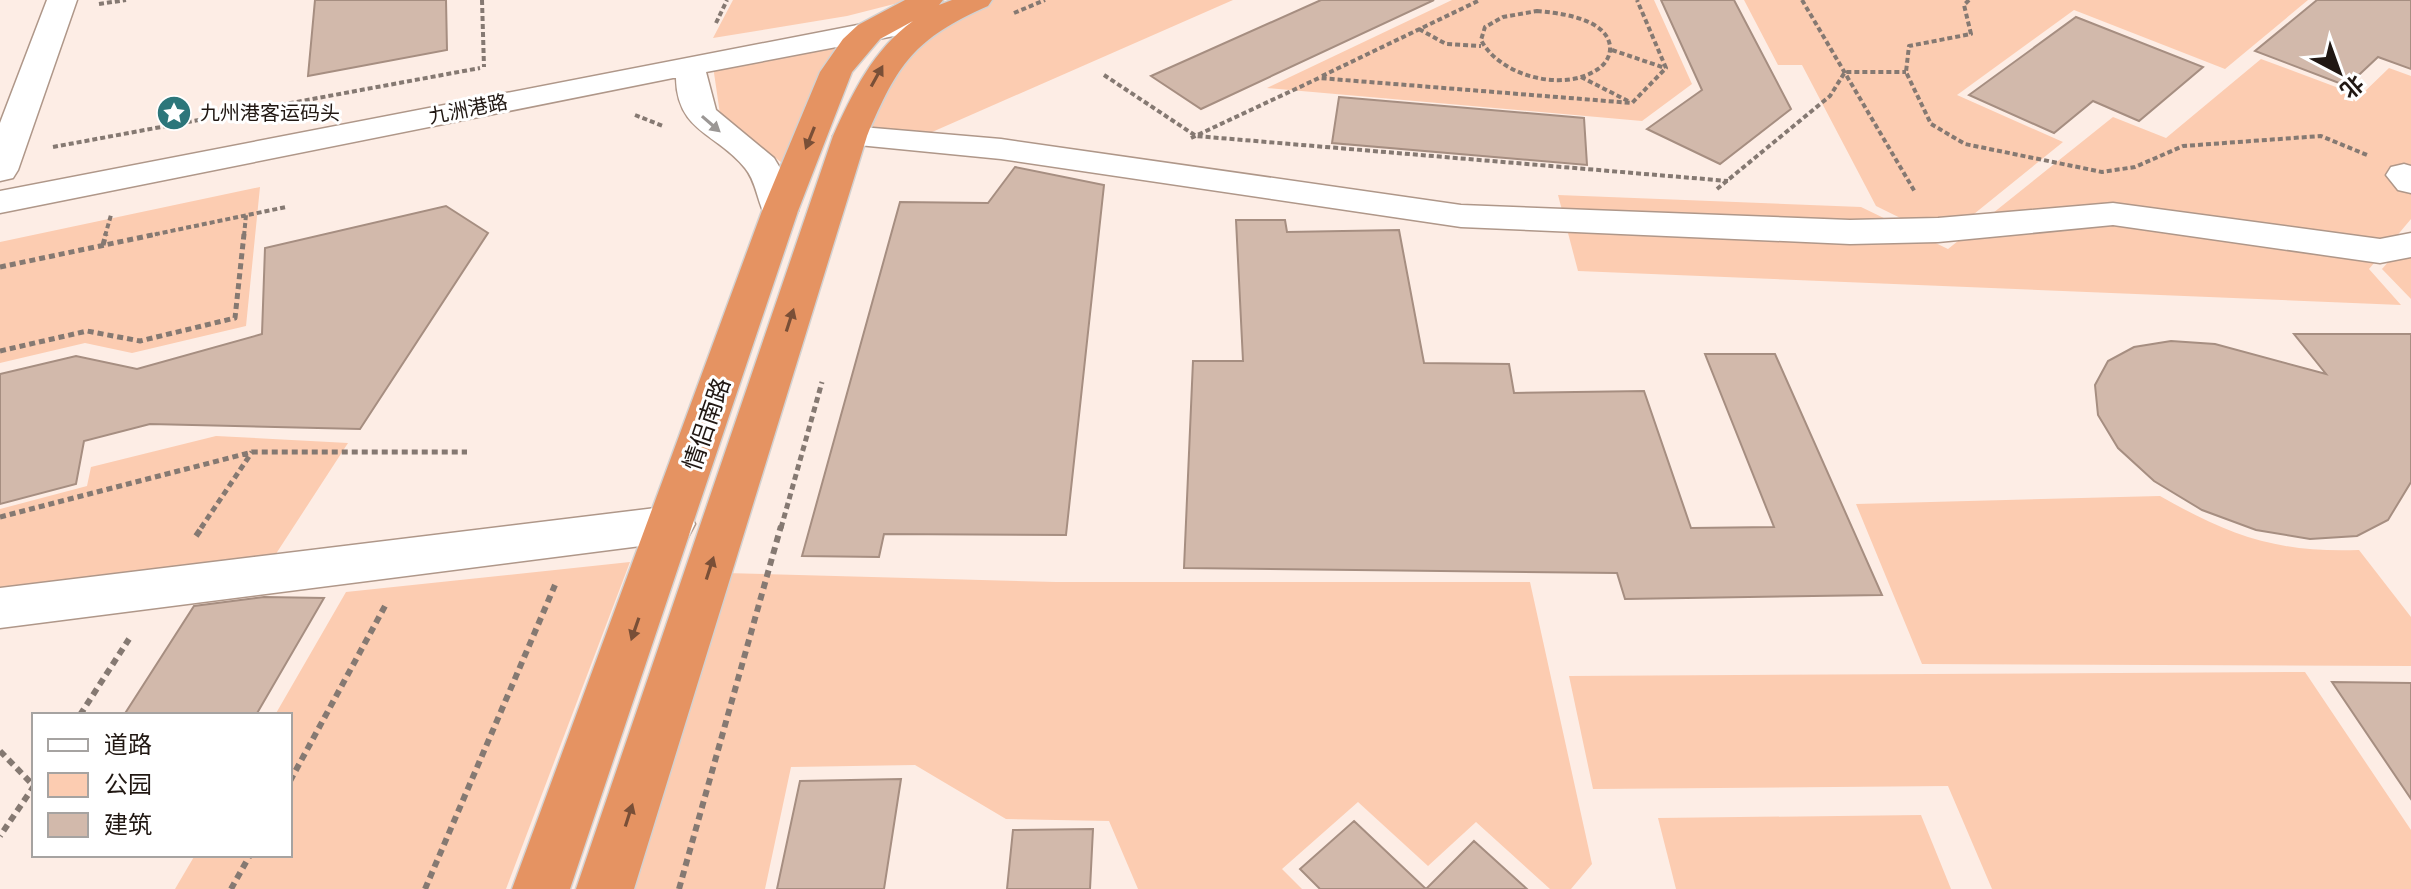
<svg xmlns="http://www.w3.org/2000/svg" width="2411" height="889" font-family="'Sofia Sans Condensed','Noto Sans SC',sans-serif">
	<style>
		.green { fill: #fcccb1 }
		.building { fill: #d2b9ab; stroke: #a68e81; stroke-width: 2 }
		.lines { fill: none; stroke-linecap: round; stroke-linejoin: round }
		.minor-casing { stroke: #af9789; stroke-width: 3 }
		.highway-casing { stroke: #d3d1d0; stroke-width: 3 }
		.path-far2 { stroke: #857972; stroke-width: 4; stroke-dasharray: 5 3; stroke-linecap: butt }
		.path-far1 { stroke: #857972; stroke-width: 5; stroke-dasharray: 6 4; stroke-linecap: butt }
		.path { stroke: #857972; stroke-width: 6; stroke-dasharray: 7 5; stroke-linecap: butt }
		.minor { fill: #fff; fill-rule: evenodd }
		.highway { fill: #e59362; fill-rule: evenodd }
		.oneway { fill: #794f37 }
		.oneway2 { fill: #9b9795 }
		.labels { text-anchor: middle; stroke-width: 6; stroke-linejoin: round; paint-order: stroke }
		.far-street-label { font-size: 20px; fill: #211813; stroke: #fff }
		.far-poi-label { font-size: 20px; fill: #211813; stroke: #fff; text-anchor: start }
		.street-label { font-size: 24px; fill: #211813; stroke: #fff }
	</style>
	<rect width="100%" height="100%" fill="#fdede5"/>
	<path class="green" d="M733,0H910L847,16L713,38Z
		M992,0H1233L923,136L862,131L891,65L969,9Z
		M1452,0H1654L1692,84L1642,121L1267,88Z
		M1744,0H2308L2225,69L2074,10L1957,95L2063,142L1943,239L1876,206L1802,65H1778Z
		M852,40L818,81L782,163L720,114L713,66Z
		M2261,59L2360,96L2389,68L2411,76V219L2369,269L2401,305L1578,271L1558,195L1861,207L1948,249L2113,117L2166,138Z
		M260,187L246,326L132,353L85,343L0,363V242Z
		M2411,236V299L2382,269Z
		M216,436L348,443L270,563L0,596V509L87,486L91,467Z
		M2160,496C2230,536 2278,553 2359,550L2411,617V666L1922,664L1856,504Z
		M630,562L506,889H175L195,855H290V715H275L346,592Z
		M725,573L1056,582H1530L1592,864L1571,889H1550L1476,822L1428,866L1358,802L1282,869L1302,889H1138L1109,821L1006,819L915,765L791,767L765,889H627Z
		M2305,672L2411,830V889H1992L1948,786L1593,789L1569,676Z
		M1921,815L1951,889H1676L1658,818Z"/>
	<path class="building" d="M315,0H446L447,50L308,76Z
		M1321,0H1434L1201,109L1151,76Z
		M1661,0H1734L1791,109L1720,164L1647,129L1702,90Z
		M2317,0H2411V69L2378,57L2347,86L2255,51Z
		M2076,17L2203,67L2139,121L2093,101L2054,133L1969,95Z
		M1339,97L1584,118L1587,165L1332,143Z
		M1015,167L1104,185L1066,535L884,534L879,557L802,556L900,202L988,203Z
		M446,206L488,233L360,429L150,424L84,441L76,484L0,504V374L76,356L137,369L262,334L265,248Z
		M1236,220H1285L1287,232L1399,230L1424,363L1509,364L1514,393L1644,391L1691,528L1774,527L1705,354H1775L1882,595L1625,599L1617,573L1184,568L1193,361H1243Z
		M2294,334H2411V482L2388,520L2357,536L2310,539L2256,530L2202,510L2154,481L2118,448L2098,415L2095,385L2108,361L2134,347L2171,341L2215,344L2326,374Z
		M264,597L324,598L256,715H124L194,606Z
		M2332,682L2411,683V799Z
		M901,779L884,889H777L800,781Z
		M1354,821L1426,889H1320L1300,869Z
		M1093,829L1090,889H1007L1013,830Z
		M1474,841L1527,889H1426Z"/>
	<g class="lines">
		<g class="minor-casing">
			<path id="minor" d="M47,0H77L18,170L13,178L0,181V123Z
				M904,16L915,18L919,25L915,32L706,72L716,110L774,158L786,178L798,211L793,219L780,222L767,219C757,203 757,182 745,168C717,133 677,132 676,78H673L0,213V191Z
				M850,126L1001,139L1461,205L1850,220L1938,218L2113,203L2380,239L2411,233V257L2380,263L2113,225L1938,242L1850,244L1461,227L1001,159L838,143L833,136L838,129Z
				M2404,164L2411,166V193L2398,190L2386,175L2391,167Z
				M672,506L688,511L695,524L688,537L672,542L0,628V588Z"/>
		</g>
		<g class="highway-casing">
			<path id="highway" d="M905,0H943L939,5L952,0H992L988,6C914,39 898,63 867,136L634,889H576L833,136C853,92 873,50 913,21L880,39L852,72L798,211L570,889H512L762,211L820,72L843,39L858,25Z"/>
		</g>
		<path class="path-far2" d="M482,0L484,67
			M1802,0L1915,192
			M1969,0L1964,5L1971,34L1909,46L1906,72L1931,124L1965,144L2102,172L2135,167L2183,146L2321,136L2367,155
			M99,4L126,0
			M1537,11C1559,13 1606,18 1610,46C1611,57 1604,66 1595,71C1560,92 1499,75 1481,40L1485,27L1503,17Z
			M1014,13L1045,0
			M716,23L727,0
			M1419,29L1446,44L1481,46
			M1612,50L1665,68
			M1104,75L1196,136L1728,181
			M1322,76L1480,0
			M1581,77L1628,101
			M635,115L663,126
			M1191,138L1319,78L1632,103L1666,68L1637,0
			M53,147L480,68
			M1717,189L1830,96L1845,72H1906
			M105,236L111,215
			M147,236L286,207
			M244,236L246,215"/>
		<path class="path-far1" d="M103,245L106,234
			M0,267L157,234
			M0,351L87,331L140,341L235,318L244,234
			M0,517L252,452H467
			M201,528L252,452
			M781,528L822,382"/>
		<path class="path" d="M196,536L203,526
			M80,715L129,639
			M0,751L34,786L0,836
			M290,781L385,606
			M231,889L250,855
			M425,889L555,585
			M679,889L781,526"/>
		<use href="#minor" class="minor"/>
		<use href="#highway" class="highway"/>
	</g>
	<defs><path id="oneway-solid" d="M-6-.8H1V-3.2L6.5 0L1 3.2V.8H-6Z" transform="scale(2)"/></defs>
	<g class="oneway">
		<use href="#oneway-solid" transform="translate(877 76) rotate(-61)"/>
		<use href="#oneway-solid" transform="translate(810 138) rotate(112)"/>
		<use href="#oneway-solid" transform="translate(790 320) rotate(-72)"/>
		<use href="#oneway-solid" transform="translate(710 568) rotate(-72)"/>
		<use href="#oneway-solid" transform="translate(635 629) rotate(109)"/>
		<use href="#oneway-solid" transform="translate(629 815) rotate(-72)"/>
	</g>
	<use class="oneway2" href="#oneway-solid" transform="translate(711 124) rotate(41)"/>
	<defs>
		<g id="sight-disc" transform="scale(1.8)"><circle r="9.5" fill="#2c767a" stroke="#fff"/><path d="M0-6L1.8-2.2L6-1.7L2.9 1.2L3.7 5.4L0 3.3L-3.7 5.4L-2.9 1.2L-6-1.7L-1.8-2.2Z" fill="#fff"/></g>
	</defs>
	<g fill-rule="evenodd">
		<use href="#sight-disc" x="174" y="113"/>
	</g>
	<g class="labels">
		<g class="far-street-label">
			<text transform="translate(468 109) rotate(-11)" y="7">九洲港路</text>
		</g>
		<g class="far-poi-label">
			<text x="200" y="120">九州港客运码头</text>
		</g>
		<g class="street-label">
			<text transform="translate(707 424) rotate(-71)" y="8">情侣南路</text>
		</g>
	</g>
	<rect x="32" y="713" width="260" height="144" fill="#ffffff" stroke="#a6a3a1" stroke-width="2"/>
	<rect x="48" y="739" width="40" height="12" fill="#ffffff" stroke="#a6a3a1" stroke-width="2"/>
	<text x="104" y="753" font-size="24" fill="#211813">道路</text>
	<rect x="48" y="773" width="40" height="24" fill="#fcccb1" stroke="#a6a3a1" stroke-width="2"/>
	<text x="104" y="793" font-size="24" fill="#211813">公园</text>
	<rect x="48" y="813" width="40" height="24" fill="#d2b9ab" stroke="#a6a3a1" stroke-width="2"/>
	<text x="104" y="833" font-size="24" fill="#211813">建筑</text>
	<g transform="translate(2339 72) rotate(139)" stroke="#ffffff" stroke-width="6" paint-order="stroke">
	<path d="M0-6L14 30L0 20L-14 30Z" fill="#211813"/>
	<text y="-12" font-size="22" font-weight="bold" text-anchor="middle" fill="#211813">北</text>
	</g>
</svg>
